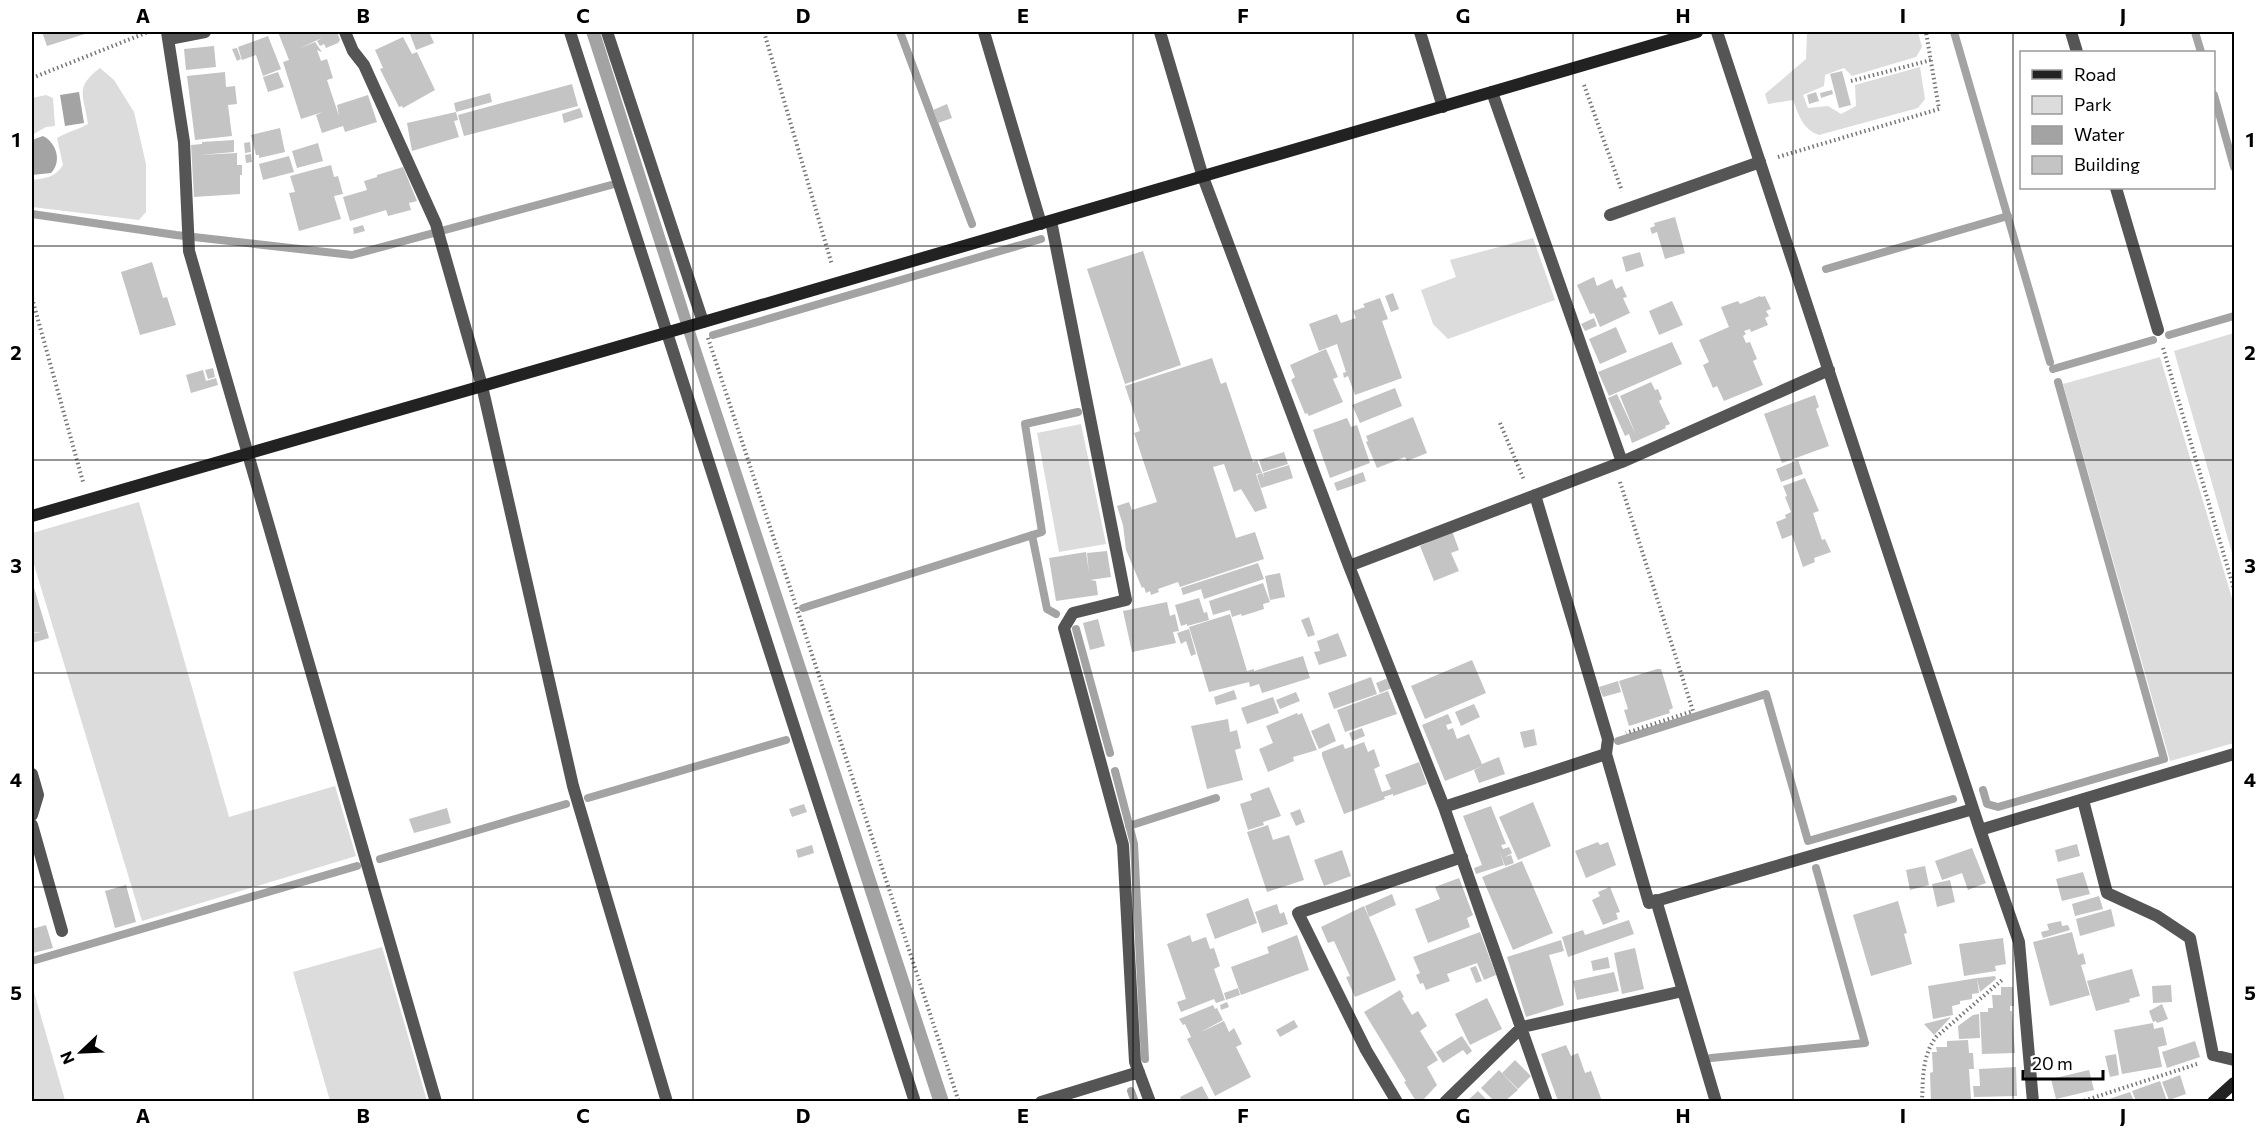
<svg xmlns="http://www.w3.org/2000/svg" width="2266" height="1133" font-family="Commissioner,sans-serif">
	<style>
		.green { fill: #dcdcdc }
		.water { fill: #a3a3a3 }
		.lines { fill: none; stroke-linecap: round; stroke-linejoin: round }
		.stream { stroke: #a3a3a3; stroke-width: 8 }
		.building { fill: #c4c4c4 }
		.path { stroke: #777; stroke-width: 4; stroke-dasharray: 1.5 3; stroke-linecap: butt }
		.lane { stroke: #555; stroke-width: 12 }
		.street { stroke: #555; stroke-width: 12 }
		.secondary { stroke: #222; stroke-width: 12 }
		.grid { fill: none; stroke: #000; stroke-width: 1.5; stroke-opacity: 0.55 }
		.neatline { fill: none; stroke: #000; stroke-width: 2 }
		.grid-label { font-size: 20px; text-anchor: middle; font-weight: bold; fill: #000 }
	</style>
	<rect width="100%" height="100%" fill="#fff"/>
	<path class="green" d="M1807,32H1918L1922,47L1916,57L1852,76L1844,68L1825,75L1824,86L1803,95L1808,108L1828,106L1841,114L1856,106L1855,85L1920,67L1925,99L1918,108L1819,135C1802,129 1799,115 1793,100L1768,104L1765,94L1806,59Z
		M100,68L114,80L134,112L146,164V212L139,220L32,207V180C45,178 55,178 63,165L57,138C67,132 77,130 88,124C84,96 74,87 100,68Z
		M46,95L53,98L55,126L46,127L32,135V98Z
		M1533,238L1555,300L1448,339L1433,324L1421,290L1456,277L1450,260Z
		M2234,333V560L2174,351Z
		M2160,357L2234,605V743L2170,761L2063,384Z
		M1081,424L1106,544L1059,552L1037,433Z
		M139,502L229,817L335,786L356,856L142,921L32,558V533Z
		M382,947L427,1101H330L293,972Z
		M32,985L65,1100L32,1101Z"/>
	<path class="water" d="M586,32H600L698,340L949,1101H933Z
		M79,92L84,123L65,126L60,95Z
		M43,136C57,143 62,162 51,173L32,175V140Z"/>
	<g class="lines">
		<path class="stream" d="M900,32L972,224
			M1954,32L2050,362
			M2195,32L2201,52
			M2214,95L2234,167
			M32,214L176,235L352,255L611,185
			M1826,269L2008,216
			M713,335L1041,239
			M2169,335L2234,316
			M2053,369L2153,340
			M1032,535L1047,609L1056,614
			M803,608L1042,532L1025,424L1078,412
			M1076,629L1110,753
			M1618,741L1766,694L1808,841L1953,799
			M1115,771L1134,844L1145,1059
			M1983,790L1987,804L1998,807L2164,759L2058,382
			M588,798L786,740
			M1129,826L1216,798
			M380,859L566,804
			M32,961L357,866
			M1711,1058L1865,1043L1816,868
			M1131,1091L1135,1102"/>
	</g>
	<path class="building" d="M42,32H91L47,46Z
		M278,32H337L340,40L338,43L326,48L324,44L320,46L317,41L322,38L298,49L315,42L322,52L317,50L321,61L327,59L333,78L327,80L339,116L337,105L368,95L377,122L345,132L343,126L322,133L316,115L323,112L301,119L283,62L289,60Z
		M416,32H429L434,43L416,50L410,34Z
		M268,36L281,69L263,76L256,55L242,60L238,47Z
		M403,37L412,54L417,52L435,90L403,108L402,106L399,107L380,69L383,68L375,50Z
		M214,46L216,67L186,70L184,49Z
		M237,48L241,59L237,61L232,49Z
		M1842,71L1851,105L1839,108L1830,74Z
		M225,72L226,87L235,86L237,104L228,105L232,136L195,140L187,76Z
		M278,72L284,87L268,92L263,77Z
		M572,84L578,106L464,136L458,115Z
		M1832,90L1833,94L1821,98L1820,93Z
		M1816,92L1819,101L1809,104L1807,95Z
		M490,93L492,102L456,112L454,103Z
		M947,104L952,118L938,123L933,110Z
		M580,108L583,117L564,123L562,114Z
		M456,112L458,120L454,121L459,137L412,151L407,123Z
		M280,128L285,152L259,158V155H256L251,135Z
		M234,140V152L200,155L237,153V165H242V175H240V194L194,197L191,145L202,144V142Z
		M250,142L251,152L245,153L244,143Z
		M318,143L323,161L297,168L292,151Z
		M251,154L252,162L246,163L245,155Z
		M289,156L294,172L263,180L259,164Z
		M331,165L334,177L338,176L343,194L334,196L341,219L299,231L289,193L295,192L290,176Z
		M403,167L417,201L409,203L411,210L388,216L386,210L350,221L343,197L367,190L364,181L377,177V175Z
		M1675,217L1685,253L1665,259L1657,232L1652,234L1650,228L1655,226L1654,223Z
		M363,225L365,231L354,234L353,228Z
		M1143,251L1181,365L1125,384L1087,269Z
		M1640,252L1644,266L1626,272L1622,257Z
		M152,262L163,298L167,297L176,325L140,335L121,272Z
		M1594,277L1597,286L1612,279L1616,289L1622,286L1627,297L1623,298L1630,313L1600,327L1594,313L1590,314L1577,285Z
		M1393,293L1399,309L1391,312L1385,296Z
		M1760,296L1761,297L1765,296L1771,309L1766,311L1769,316L1765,318L1768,325L1751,332L1750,329L1744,331L1746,334L1743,336L1746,343L1750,342L1757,359L1753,361L1763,385L1724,401L1717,386L1713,388L1703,365L1709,362L1699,340L1729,327L1721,307L1738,301L1740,304Z
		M1380,298L1388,319L1382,321L1402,378L1355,395L1348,376L1344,378L1343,373L1346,372L1337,344L1319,351L1309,324L1337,314L1341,323L1356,318L1353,311L1365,307L1363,304Z
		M1672,301L1683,325L1659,335L1649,311Z
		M1594,318L1597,326L1585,331L1581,324Z
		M1616,327L1627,352L1600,364L1589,339Z
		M1672,342L1682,364L1609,396L1598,372Z
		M1326,349L1338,377L1333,379L1343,402L1309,416L1307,413L1305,414L1291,380L1295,377L1290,365Z
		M1212,358L1221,384L1226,382L1253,462L1257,460L1262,473L1256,474L1267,508L1255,512L1241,489L1234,492L1224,464L1213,467L1236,538L1255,532L1264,559L1180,587L1178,582L1158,589L1159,592L1151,595L1150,591L1146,593L1144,587L1142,588L1126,550L1123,525L1117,506L1129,502L1132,510L1157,502L1134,433L1140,431L1125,386Z
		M213,368L215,377L208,379L205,370Z
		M203,370L206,381L216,378L218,385L191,393L186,375Z
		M1651,382L1655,390L1658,389L1662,399L1659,401L1670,424L1665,426L1666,428L1632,443L1629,434L1625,436L1608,398L1617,394L1636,435L1620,396Z
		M1395,388L1402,406L1360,423L1352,405Z
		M1815,395L1819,407L1816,409L1829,446L1782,463L1764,414Z
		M1413,417L1427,453L1407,461L1405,457L1377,468L1366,442L1368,441L1366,436Z
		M1347,418L1351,427L1357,425L1370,463L1330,478L1313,430Z
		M1284,452L1288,464L1263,472L1259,460Z
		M1798,460L1803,474L1781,482L1776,469Z
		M1289,465L1293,478L1261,488L1257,475L1262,473L1264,477L1263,473Z
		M1363,472L1366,481L1337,491L1334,483Z
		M1805,478L1819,511L1813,513L1822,540L1825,539L1831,552L1814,558L1815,562L1803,567L1792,535L1782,539L1776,522L1786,518L1785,515L1791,512L1785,497L1787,496L1783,486Z
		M1452,531L1459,550L1451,553L1459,571L1434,581L1420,546Z
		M1107,551L1111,577L1090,580L1096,581L1098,595L1056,601L1049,558L1086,552L1089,573L1087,553Z
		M1258,563L1264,579L1204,599L1201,589L1183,595L1181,588Z
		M1280,573L1285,597L1270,600L1265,576Z
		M32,581L49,638L32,643V634L40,632L32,633Z
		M1263,583L1270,602L1263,604L1264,609L1242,616L1241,614L1232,617L1230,610L1213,615L1209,601Z
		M1199,598L1204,613L1207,612L1209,620L1187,626V624L1181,626L1175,605Z
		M1167,602L1170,616L1175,614L1179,631L1173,632L1176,643L1132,652L1123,611Z
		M1230,614L1247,671L1254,669V671L1303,656L1310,678L1262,693L1259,684L1250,687L1249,682L1209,692L1189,627Z
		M1309,617L1315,635L1308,637L1301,620Z
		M1098,619L1105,646L1090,650L1083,623Z
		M1189,629L1196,654L1191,656L1186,641L1181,644L1177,633Z
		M1338,633L1347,656L1319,665L1314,652L1320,651L1317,641Z
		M1472,660L1486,693L1425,719L1411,686Z
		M1657,669H1661L1673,708L1669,710L1670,713L1629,726L1624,710L1628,709L1619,681Z
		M1371,677L1377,694L1334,709L1328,693Z
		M1388,678L1392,688L1380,693L1376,683Z
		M1618,681L1621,692L1603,697L1599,687Z
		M1234,690L1237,699L1216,705L1214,697Z
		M1388,691L1397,714L1345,732L1337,710Z
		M1296,692L1300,701L1280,709L1276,700Z
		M1273,697L1279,713L1247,724L1241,708Z
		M1474,704L1480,717L1461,726L1455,712Z
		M1297,713L1298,715L1302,713L1317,750L1293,757L1294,761L1268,772L1259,749L1273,743L1266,726Z
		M1448,714L1452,723L1446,725L1448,730L1453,728L1457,739L1469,734L1482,764L1499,757L1505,774L1479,783L1474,770L1483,766L1445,781L1422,725Z
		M1228,719L1230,732L1237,730L1241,748L1235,750L1243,780L1207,789L1191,726Z
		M1329,723L1336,741L1319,749L1311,731Z
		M1362,728L1365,736L1352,741L1349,733Z
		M1534,729L1537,745L1524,748L1520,732Z
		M1364,742L1368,752L1374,749L1380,766L1374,769L1382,792L1391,789L1385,775L1419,762L1427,784L1393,796V794L1384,797L1385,799L1344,814L1322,756V752L1343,744L1345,749Z
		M1269,787L1281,816L1263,822L1264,825L1248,830L1240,804L1252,800L1250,794Z
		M1533,802L1551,846L1518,860L1499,817Z
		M804,804L807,812L792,817L789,809Z
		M1491,806L1506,844L1501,845L1503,849L1509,847L1512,853L1505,857L1511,855L1514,863L1505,866L1500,852L1504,865L1476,874L1474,868L1482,865L1463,816Z
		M447,808L451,823L414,833L409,819Z
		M1300,809L1305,822L1296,826L1290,813Z
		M1268,825L1273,840L1289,835L1304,880L1267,892L1247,832Z
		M1598,842L1600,845L1608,842L1616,865L1586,878L1575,851Z
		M2077,844L2080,856L2058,862L2055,850Z
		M812,845L814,853L798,858L796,850Z
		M1972,848L1986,883L1968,890L1962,873L1942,880L1935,861Z
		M1342,850L1351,876L1324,886L1314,860Z
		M1522,861L1553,933L1513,950L1482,877Z
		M1925,866L1929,885L1910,890L1906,870Z
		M2083,872L2090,894L2062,901L2056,879Z
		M1459,878L1473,915L1467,918L1470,927L1428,943L1415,909L1440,899L1435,887Z
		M1950,880L1955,902L1937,907L1932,884Z
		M126,885L136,922L115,928L105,891Z
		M1610,887L1620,912L1616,913L1618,919L1603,925L1592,900L1600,896L1598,892Z
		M1392,894L1396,905L1369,917L1365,906Z
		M2099,896L2103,909L2075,916L2072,904Z
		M1248,898L1257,923L1215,939L1206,914Z
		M1898,901L1907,933L1904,934L1912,964L1871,976L1853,915Z
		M1277,904L1280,914L1284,912L1288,924L1262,933L1255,912Z
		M1364,906L1396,980L1355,997L1346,977L1350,976L1334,941L1328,943L1321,927Z
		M2111,909L2115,926L2080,936L2076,919Z
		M1629,920L1634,934L1568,957L1562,937L1583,930L1585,935Z
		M2061,921L2062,926L2068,925L2070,930L2043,938L2041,932L2049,930L2047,924Z
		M46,925L53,948L33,953L32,929Z
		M1480,932L1496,975L1484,980L1477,963L1447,974L1450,981L1426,990L1423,983L1420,984L1416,975L1420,973L1413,957Z
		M2072,932L2078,955L2083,953L2086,964L2081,965L2090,995L2050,1006L2033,942Z
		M1190,935L1192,942L1206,937L1210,949L1214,948L1220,966L1214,969L1225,1000L1216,1003L1214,999L1181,1012L1177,1002L1186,999L1167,944Z
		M1297,935L1309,970L1241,995L1231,967L1269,953L1267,947Z
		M2003,938L2006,964L1995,966L1996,971L1964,976L1959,944Z
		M1561,940L1564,951L1549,955L1564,1005L1526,1017L1507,957Z
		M1635,948L1644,989L1622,994L1614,953Z
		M1608,957L1610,968L1593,971L1591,961Z
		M1476,966L1482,981L1476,983L1470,968Z
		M2132,969L2140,996L2129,999L2130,1002L2096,1011L2087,981Z
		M1614,972L1619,991L1577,1000L1573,981Z
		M1995,976L1996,979L1980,992L1977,978Z
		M1977,978L1979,993L1972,994V999L1960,1001V1004L1952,1006L1953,1015L1933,1019L1928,986Z
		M2171,985L2172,1002L2153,1003L2152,986Z
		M2001,987H2013L2014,1006H2010V1011H2012L2015,1053L1982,1054L1980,1012H1988V1008H1993L1992,995H2001Z
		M1238,988L1240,995L1226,1000L1224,993Z
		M1400,990L1404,997L1402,998L1412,1015L1418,1011L1427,1026L1420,1031L1438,1060L1427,1067L1437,1085L1422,1101H1416L1404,1082L1406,1081L1364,1012Z
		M1487,998L1502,1029L1470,1045L1455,1014Z
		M1227,1002L1229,1007L1221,1010L1220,1005Z
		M2162,1004L2168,1019L2157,1023L2156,1021L2153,1022L2149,1011Z
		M1213,1005L1215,1009L1217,1008L1223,1020L1199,1033L1224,1021L1229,1032L1234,1028L1242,1044L1236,1047L1251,1077L1215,1096L1187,1039L1191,1037L1185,1024L1183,1025L1179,1019Z
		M1979,1014L1980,1038L1959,1039L1958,1026L1973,1015Z
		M1951,1017L1934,1035L1924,1024Z
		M1294,1020L1298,1027L1280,1037L1276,1030Z
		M2153,1023L2154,1029L2163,1027L2167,1045L2158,1047L2162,1067L2122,1074L2114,1030Z
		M1462,1036L1472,1051L1467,1055L1463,1050L1443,1063L1436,1052Z
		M1968,1040L1969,1053H1973L1974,1069H1969L1971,1099L1931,1101L1930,1073L1933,1072L1932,1052H1937L1936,1047H1947V1041Z
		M2195,1041L2200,1057L2167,1068L2162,1052Z
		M1566,1045L1571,1056L1578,1053L1585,1073L1591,1071L1602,1101H1558L1541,1054Z
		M2116,1054L2119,1075L2110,1077L2105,1056Z
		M1515,1060L1531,1076L1518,1089L1502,1073Z
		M2016,1067L2017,1096L1974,1097L1973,1086H1980L1979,1069Z
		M1499,1070L1518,1090L1505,1101H1494L1481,1088Z
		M2089,1070L2094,1090L2056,1099L2051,1079Z
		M2180,1075L2186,1094L2169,1100L2162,1082Z
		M2160,1081L2167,1101H2136L2132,1091Z
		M1202,1086L1210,1101H1182L1180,1097Z
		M1478,1091L1488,1101H1467Z
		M2130,1092L2134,1101H2103Z"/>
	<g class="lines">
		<path class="path" d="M764,32L832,265
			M32,78L148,32
			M1851,81L1931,60
			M1584,85L1622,191
			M1778,157L1939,109L1926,32
			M32,298L83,482
			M708,338L959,1102
			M2163,348L2234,589
			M1500,423L1524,480
			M1620,482L1693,711L1626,733
			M1922,1102C1923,1078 1922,1056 1936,1037L2002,980
			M2080,1102L2197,1064"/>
		<path class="lane" d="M169,39L205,32
			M1610,215L1760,162
			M32,774L38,795L32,815
			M32,825L62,931"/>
		<path class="street" d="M167,32L184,142L189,251L436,1102
			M345,32L353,51L364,65L436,224L440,239L482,386L573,786L667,1102
			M570,32L915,1102
			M607,32L703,322
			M984,32L1041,224
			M1160,32L1203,177L1349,566L1444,807L1547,1102
			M1420,32L1443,107
			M1717,32L1980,830L2019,942L2033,1102
			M2071,32L2077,52
			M1492,92L1622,462
			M2116,188L2158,330
			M1051,221L1126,600L1073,613L1064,628L1123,845L1135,1062L1150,1102
			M1535,495L1608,739L1606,754
			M1349,566L1622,462L1829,370
			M2083,800L2107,893L2157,916L2190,938L2213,1055L2234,1060
			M1444,807L1606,754L1649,903L1973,809
			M1980,830L2234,754
			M1656,900L1716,1102
			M1041,1102L1139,1072
			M1397,1102L1366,1050L1298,913L1462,857
			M1445,1102L1522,1027L1683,991"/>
		<path class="secondary" d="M32,516L700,323L1697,32
			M2213,1102L2234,1083"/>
	</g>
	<path class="grid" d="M253,32V1102M473,32V1102M693,32V1102M913,32V1102M1133,32V1102M1353,32V1102M1573,32V1102M1793,32V1102M2013,32V1102M32,246H2234M32,460H2234M32,673H2234M32,887H2234"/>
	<rect width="2266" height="1133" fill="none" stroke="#ffffff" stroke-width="66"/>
	<rect x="2020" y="51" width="195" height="138" fill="#ffffff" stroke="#999999" stroke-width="1.5"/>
	<rect x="2032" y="70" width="30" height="9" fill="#222222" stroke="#999999" stroke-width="1.5"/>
	<text x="2074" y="81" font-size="18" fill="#000000">Road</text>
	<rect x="2032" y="96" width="30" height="18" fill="#dcdcdc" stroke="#999999" stroke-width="1.5"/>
	<text x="2074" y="111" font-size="18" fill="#000000">Park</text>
	<rect x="2032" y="126" width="30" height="18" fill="#a3a3a3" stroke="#999999" stroke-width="1.5"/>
	<text x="2074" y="141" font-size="18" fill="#000000">Water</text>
	<rect x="2032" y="156" width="30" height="18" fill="#c4c4c4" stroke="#999999" stroke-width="1.5"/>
	<text x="2074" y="171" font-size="18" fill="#000000">Building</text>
	<g transform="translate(81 1052) rotate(247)" stroke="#ffffff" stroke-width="4.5" paint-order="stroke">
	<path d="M0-4.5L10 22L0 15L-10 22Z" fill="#000000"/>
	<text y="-9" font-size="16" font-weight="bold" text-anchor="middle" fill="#000000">N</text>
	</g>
	<path d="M2023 1070v9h80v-9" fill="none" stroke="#000000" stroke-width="3"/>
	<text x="2032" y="1070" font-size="18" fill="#000000" stroke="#ffffff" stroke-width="4.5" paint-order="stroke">20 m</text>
	<rect x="33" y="33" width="2200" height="1067" class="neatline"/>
	<g class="grid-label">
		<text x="143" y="23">A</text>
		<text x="363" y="23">B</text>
		<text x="583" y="23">C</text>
		<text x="803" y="23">D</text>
		<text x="1023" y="23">E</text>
		<text x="1243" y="23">F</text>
		<text x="1463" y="23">G</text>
		<text x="1683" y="23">H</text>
		<text x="1903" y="23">I</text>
		<text x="2123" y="23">J</text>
		<text x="16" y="147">1</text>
		<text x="2250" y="147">1</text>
		<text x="16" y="360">2</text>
		<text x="2250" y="360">2</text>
		<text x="16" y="573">3</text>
		<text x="2250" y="573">3</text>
		<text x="16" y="787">4</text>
		<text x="2250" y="787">4</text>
		<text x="16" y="1000">5</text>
		<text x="2250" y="1000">5</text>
		<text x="143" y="1123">A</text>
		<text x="363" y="1123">B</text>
		<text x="583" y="1123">C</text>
		<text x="803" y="1123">D</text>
		<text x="1023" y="1123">E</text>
		<text x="1243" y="1123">F</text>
		<text x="1463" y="1123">G</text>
		<text x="1683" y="1123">H</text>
		<text x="1903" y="1123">I</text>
		<text x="2123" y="1123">J</text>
	</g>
</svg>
